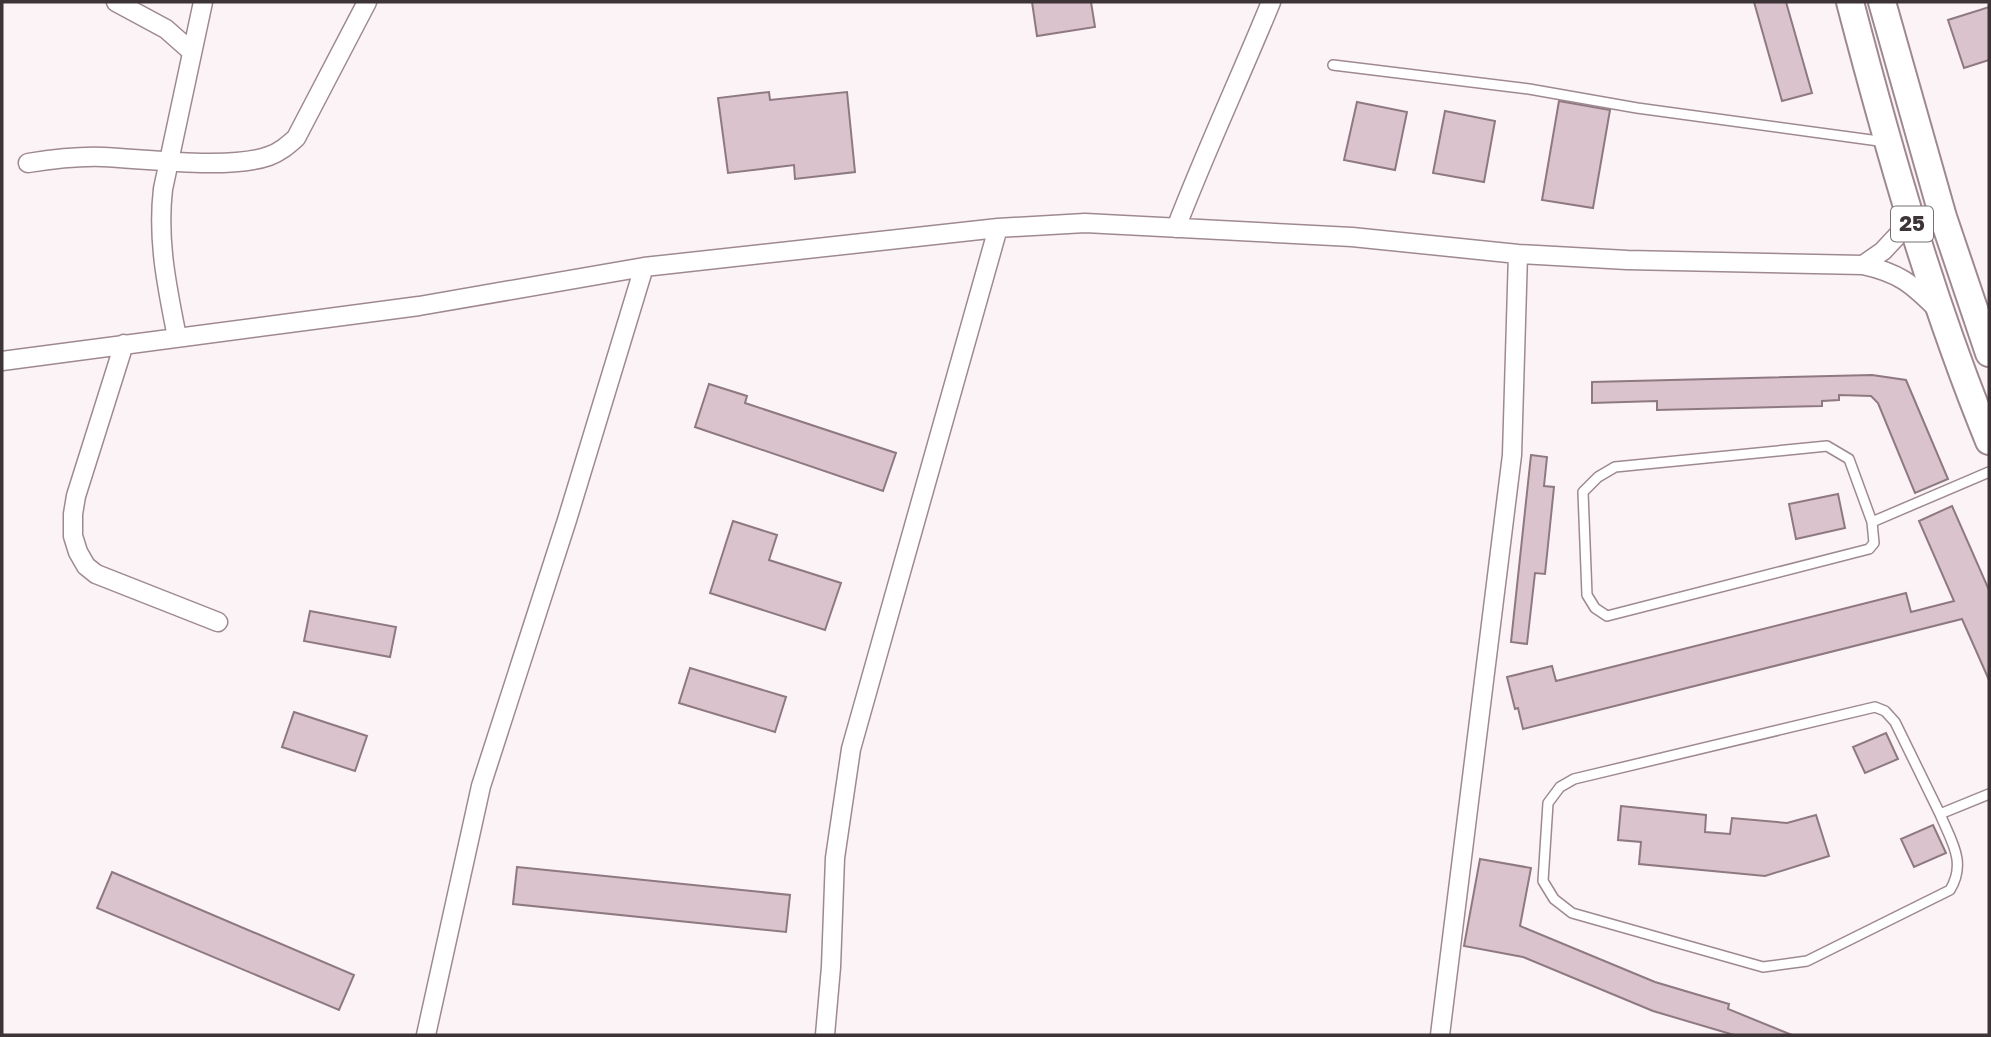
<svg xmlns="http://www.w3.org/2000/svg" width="1991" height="1037" font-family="'Golos Text',sans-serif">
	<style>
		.building { fill: #dac3cc; stroke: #8e7981; stroke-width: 2 }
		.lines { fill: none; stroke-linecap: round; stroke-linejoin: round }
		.service-casing { stroke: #9f8991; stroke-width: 12 }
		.minor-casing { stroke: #9f8991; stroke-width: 21 }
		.primary-casing { stroke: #9f8991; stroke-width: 30 }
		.service { stroke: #fff; stroke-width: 9 }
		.minor { stroke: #fff; stroke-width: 18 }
		.primary { stroke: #fff; stroke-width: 26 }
		.labels { text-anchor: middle; stroke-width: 6; stroke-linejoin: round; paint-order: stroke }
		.shield { fill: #fff; stroke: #777173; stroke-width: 2 }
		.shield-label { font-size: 21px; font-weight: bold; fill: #3d3437 }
	</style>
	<rect width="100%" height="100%" fill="#fcf3f6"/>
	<path class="building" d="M1032,2H1091L1095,27L1037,36Z
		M1754,2H1786L1812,93L1782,101Z
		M1989,7V60L1964,68L1948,20Z
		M769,92L770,100L847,92L855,172L795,179L794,165L728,173L718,98Z
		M1559,101L1610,110L1593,208L1542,200Z
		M1357,102L1407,112L1395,170L1344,160Z
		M1445,111L1495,121L1484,182L1433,173Z
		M1872,375L1906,380L1948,479L1915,493L1878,403L1871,396L1839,395V400L1822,401V406L1657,410V401L1592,403V382Z
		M709,384L747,396L745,403L896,453L883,491L695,427Z
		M1531,455L1547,457L1544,486L1554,487L1545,574L1535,573L1527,644L1511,642Z
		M1838,494L1845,528L1796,539L1789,504Z
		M1952,506L1989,590V680L1962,619L1523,729L1518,708L1515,709L1507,677L1552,666L1556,681L1906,593L1911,612L1954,601L1919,521Z
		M733,521L777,535L769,560L841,583L825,630L710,593Z
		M310,611L396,627L390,657L304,641Z
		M690,668L786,697L775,732L679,703Z
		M294,712L367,736L355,771L282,747Z
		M1886,733L1898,759L1865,773L1853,747Z
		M1621,806L1706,815L1705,832L1730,834L1732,818L1787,823L1816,815L1829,856L1765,876L1639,864L1641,842L1618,840Z
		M1933,825L1946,853L1914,867L1901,839Z
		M1480,859L1531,868L1520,926L1655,982L1729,1004L1728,1009L1792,1035H1734L1653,1011L1523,957L1464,946Z
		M517,867L790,895L786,932L513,904Z
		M112,872L354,975L339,1010L97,908Z"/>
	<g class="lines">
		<g class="service-casing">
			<path id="service" d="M1333,65L1529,89L1637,108L1886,142
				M1827,446L1849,459L1872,522L1874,543L1869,549L1607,616L1595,608L1587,595L1583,492L1598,477L1615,467Z
				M1872,522L1989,472
				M1940,814L1895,722L1885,711L1875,707L1574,779L1560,787L1548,803L1543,881L1554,899L1572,913L1763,967L1807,961L1950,890C1967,862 1951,841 1940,814L1989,794"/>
		</g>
		<g class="minor-casing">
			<path id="minor" d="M116,2L166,29L192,52
				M28,163C53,159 77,156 103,157C147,159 230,170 269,156C280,152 287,146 296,138L367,2
				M1176,228C1205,152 1240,78 1271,2
				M1863,265L1883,251L1911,221
				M177,337C167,287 157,240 163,189L203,2
				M124,344L76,496L73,514V536L78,552L86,566L96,574L218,622
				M2,361L419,306L644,267L998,228L1085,223L1352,237L1518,254L1627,260L1863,265C1899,273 1911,283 1937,309
				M426,1035L481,786L567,520L644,267
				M825,1035L831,967L835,858L851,749L998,228
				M1440,1035L1512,455L1518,254"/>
		</g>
		<g class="primary-casing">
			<path id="primary" d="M1850,2C1889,151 1931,299 1989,441
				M1882,2L1943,217L1989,353"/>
		</g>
		<use href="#service" class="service"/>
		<use href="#minor" class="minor"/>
		<use href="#primary" class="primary"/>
	</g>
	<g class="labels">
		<rect class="shield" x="1891" y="206.5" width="42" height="35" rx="5"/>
		<g class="shield-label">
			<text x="1912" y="231">25</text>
		</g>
	</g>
	<rect width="1991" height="1037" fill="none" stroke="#3d3437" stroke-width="7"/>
</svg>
